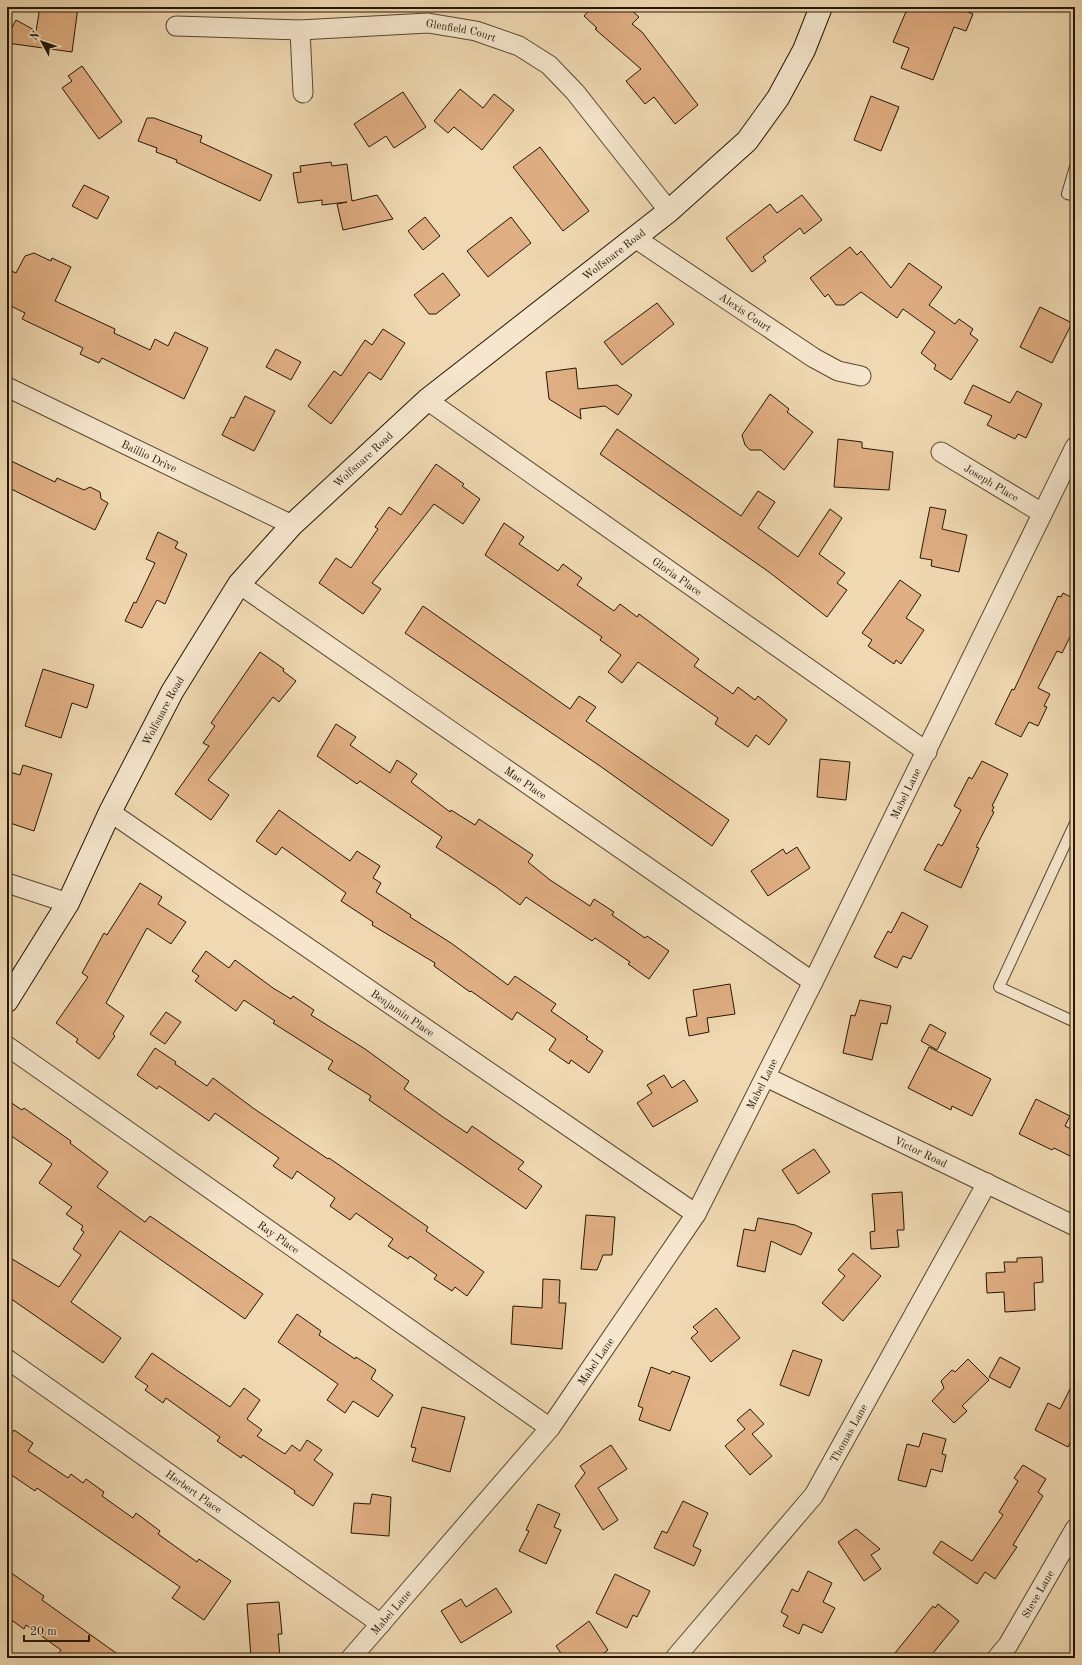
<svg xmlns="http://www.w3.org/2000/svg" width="1082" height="1665" font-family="'Old Standard TT',serif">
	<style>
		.building { fill: #e0ae83; stroke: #241604 }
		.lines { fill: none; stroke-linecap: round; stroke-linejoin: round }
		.lane-casing { stroke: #574730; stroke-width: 12 }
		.street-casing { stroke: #574730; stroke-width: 21 }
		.secondary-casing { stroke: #241604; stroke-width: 24 }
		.lane { stroke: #f5e6cd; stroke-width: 10 }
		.street { stroke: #f5e6cd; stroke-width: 19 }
		.secondary { stroke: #f5e6cd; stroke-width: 22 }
		.labels { text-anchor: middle; stroke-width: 3.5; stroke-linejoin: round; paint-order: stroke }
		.street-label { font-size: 11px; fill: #241604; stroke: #f5e6cd }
	</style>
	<rect width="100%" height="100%" fill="#f0d9b2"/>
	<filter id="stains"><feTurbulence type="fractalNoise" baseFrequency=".005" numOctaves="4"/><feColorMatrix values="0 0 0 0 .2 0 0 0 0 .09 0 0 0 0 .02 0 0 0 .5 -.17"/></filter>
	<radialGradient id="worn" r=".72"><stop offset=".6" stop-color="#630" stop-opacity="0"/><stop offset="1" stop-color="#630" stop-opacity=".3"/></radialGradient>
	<path class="building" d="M40,7H78L72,52L7,43V37L16,20L36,31Z
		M592,7H628L639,17L632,24L642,32L698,105L675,124L654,97L645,104L626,81L641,69L595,29L597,28L584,16Z
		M908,7H955L973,14L966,31L954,27L933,80L901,68L909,48L893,42Z
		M82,66L122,122L99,139L62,88L72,81L68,76Z
		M460,89L483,108L494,94L514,110L482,150L454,127L448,133L434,121Z
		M403,92L426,127L394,148L386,136L369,147L354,124Z
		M871,96L899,107L881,151L854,140Z
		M147,118H154L202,136L200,142L272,175L260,201L176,162L177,160L156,152L157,148L138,141Z
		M540,147L589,211L563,231L513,167Z
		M331,162L332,166L347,164L352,201L377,195L393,219L343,230L337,204L347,202L322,205V200L298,203L293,173L301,172L300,166Z
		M84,185L109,197L97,219L72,206Z
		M802,195L822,220L804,234L800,228L763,257L766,261L752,272L726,238L770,204L777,213Z
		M425,217L440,236L423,250L408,231Z
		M511,217L531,243L488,277L467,251Z
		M850,247L857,255L861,251L891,288L909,263L942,287L929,305L955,324L959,319L973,329L970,334L978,340L951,380L934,369L936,365L921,353L935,332L903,309L897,318L861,292L844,305H836L828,294L825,297L810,278Z
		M34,253L51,261L52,258L71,267L55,301L115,329L114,333L150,350L155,339L168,346L175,332L208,348L184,399L102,358L99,363L80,354L83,348L22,319L25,313L7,304V269L16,273L25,256Z
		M443,273L460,295L436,314H429L414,295Z
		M657,303L674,324L622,365L604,342Z
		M1040,307L1072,323L1052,363L1020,347Z
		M383,329L405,343L381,380L369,372L331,424L308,406L334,371L341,376L365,340L372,345Z
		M276,349L301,362L291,380L266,367Z
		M576,368L578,389L617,385L632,395L618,415L605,406L580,409L581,419L549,399L546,372Z
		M973,385L1010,403L1017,391L1042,404L1026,438L1018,434L1015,439L987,425L992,416L964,403Z
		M770,394L789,409L787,412L813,432L784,470L761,450H750L745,445L742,435Z
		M245,396L275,411L254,451L222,435L231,417L234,418Z
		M617,429L741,516L758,491L775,502L758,528L798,557L830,509L842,518L819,554L845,573L837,583L847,590L827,617L769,572L600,454Z
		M838,439L862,442V448L893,452L889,490L834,487Z
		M7,459L55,482L57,478L84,490L90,487L100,492L101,499L108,503L95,530L7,487Z
		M436,464L464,484L462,486L480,499L463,524L434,504L372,583L381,589L363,614L319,583L336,558L351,568L378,529L375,527L389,507L401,515Z
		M930,507L946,510L942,529L967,535L959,572L931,566L932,560L920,558Z
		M504,523L524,537L519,544L558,571L563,564L582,578L577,585L614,611L620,604L637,617L639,614L699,659L694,666L733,694L738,687L755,700L758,696L787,720L769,745L756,735L748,747L715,724L718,718L638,662L622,683L608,672L621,655L600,640L602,637L485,555Z
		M158,532L178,542L175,548L187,554L165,604L157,600L142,628L125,621L134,602L136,603L155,563L146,559Z
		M900,580L921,595L906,618L924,630L901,664L896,660L894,664L868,646L872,640L862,633Z
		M1063,593L1075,599V627L1062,653L1057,651L1038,688L1050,694L1044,706L1047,707L1038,726L1029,722L1021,737L995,724L1012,689L1014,690L1058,596L1061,597Z
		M423,606L570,709L579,696L596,707L586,721L729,820L712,846L600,766L405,633Z
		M260,652L284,669L283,671L296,681L279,702L273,697L208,780L229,795L211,820L175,794L209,746L203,743L215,726L211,723Z
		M43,669L94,685L87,708L72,703L61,738L25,726Z
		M336,724L356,737L350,745L390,773L397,760L417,774L411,782L450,812L451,810L475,825L479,819L533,855L528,862L550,880L590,906L594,899L614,912L612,915L645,938L647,936L669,951L649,979L628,964L630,962L595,938L592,941L526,897L520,905L496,887L436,847L442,837L360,781L357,784L317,756Z
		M820,759L850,762L846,800L817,797Z
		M982,761L1008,774L992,806L994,807L992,811L994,812L976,847L979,848L961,888L924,870L938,844L942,846L961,810L954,806L969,777L972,779Z
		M23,765L52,774L34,831L7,822V771L20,775Z
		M279,810L350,861L357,851L380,866L373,878L381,883L376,892L411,915L410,917L451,943L508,985L515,976L556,1004L551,1011L588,1037L586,1039L603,1051L589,1073L571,1060L569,1064L549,1050L556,1039L517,1012L512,1020L471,991L470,992L434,966L435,963L372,925L373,922L341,901L346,893L282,847L276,855L256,841Z
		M797,847L810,868L768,896L751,871L783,849L786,854Z
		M140,883L162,897L158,904L186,922L171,944L147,928L106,1003L124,1016L113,1034L115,1036L99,1059L76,1042L78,1039L56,1023L88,977L82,973L104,933L107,935Z
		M902,912L928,926L911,959L903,956L897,968L874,957L888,931L891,933Z
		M206,951L229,968L235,960L273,988L291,999L293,996L314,1010L311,1015L365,1049L409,1081L404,1089L443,1117L467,1133L472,1126L524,1162L518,1169L542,1186L526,1209L369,1100L371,1096L328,1069L333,1061L273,1023L275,1021L244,1000L236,1011L195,981L199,976L192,971Z
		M730,984L735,1014L707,1018L709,1032L689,1036L686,1018L697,1016L693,990Z
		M860,1000L891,1006L887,1024L881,1023L872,1060L843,1053L851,1015L855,1016Z
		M166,1012L181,1022L165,1044L150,1034Z
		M930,1024L946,1033L937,1050L921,1041Z
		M929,1047L991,1079L972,1116L952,1106L951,1110L908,1088Z
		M155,1048L176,1062L175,1064L207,1086L213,1078L253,1108L328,1159L329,1158L428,1227L426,1231L484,1272L467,1296L455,1287L452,1291L434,1279L437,1275L410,1256L408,1259L388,1246L393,1239L356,1213L350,1220L330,1206L335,1198L297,1171L292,1179L273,1166L279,1158L215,1113L209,1121L159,1086L157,1089L137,1075Z
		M664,1075L672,1088L684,1080L698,1101L653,1127L637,1103L652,1093L647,1085Z
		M1036,1099L1070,1116L1065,1126L1075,1131V1145L1070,1156L1054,1148L1052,1150L1019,1134Z
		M7,1100L22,1110L24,1108L71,1141L70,1143L108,1172L97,1187L145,1222L150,1216L263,1294L245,1319L120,1231L71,1302L121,1338L103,1363L7,1296V1256L59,1287L81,1255L73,1249L84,1232L81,1230L83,1226L66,1214L72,1207L39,1183L52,1164L7,1133Z
		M814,1149L830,1172L798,1194L782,1170Z
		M902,1192L904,1226V1230H897L899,1247L871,1249L870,1232L875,1231L872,1194Z
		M586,1215L615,1217L612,1255H603L597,1270L581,1269Z
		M758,1218L795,1225L812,1233L801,1255L771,1241L765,1272L737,1266L744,1229L755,1231Z
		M853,1253L881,1276L843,1321L822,1303L845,1276L838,1270Z
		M1042,1257L1043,1282L1034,1283L1035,1310L1005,1312L1004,1292L987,1293L986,1273L1005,1272L1004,1262H1017V1258Z
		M543,1279L560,1280L559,1303H566L562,1349L511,1344L513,1306L542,1308Z
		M716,1308L740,1338L711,1362L691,1338L698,1332L693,1327Z
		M297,1314L321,1331L319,1335L355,1359L356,1357L376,1370L371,1379L393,1395L378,1417L353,1401L345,1413L327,1400L338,1384L278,1342Z
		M793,1350L822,1360L809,1396L780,1385Z
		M152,1353L230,1407L244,1388L260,1400L247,1419L262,1430L257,1436L285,1454L292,1445L300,1451L307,1440L322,1450L314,1460L333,1474L313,1506L294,1493L295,1491L243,1455L241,1458L217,1441L220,1437L166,1398L163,1403L145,1390L148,1386L135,1377Z
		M1000,1357L1020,1368L1010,1388L989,1377Z
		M968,1359L989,1380L962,1406L967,1411L954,1423L932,1401L944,1388L941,1381L952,1370L955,1372Z
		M651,1367L670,1374L672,1371L690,1377L670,1431L639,1420L643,1408L638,1406Z
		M1075,1379V1433L1068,1447L1035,1430L1048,1403L1060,1409Z
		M422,1407L465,1417L450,1472L412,1461L416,1448L411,1447Z
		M750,1409L764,1424L752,1434L772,1456L750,1475L725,1446L745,1429L737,1420Z
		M14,1430L33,1443L28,1451L68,1478L71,1474L83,1483L86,1479L104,1492L102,1496L133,1518L136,1513L160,1531L158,1534L197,1562L199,1559L231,1581L204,1620L172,1598L180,1587L37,1488L35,1491L7,1472V1440Z
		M923,1433L946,1439L942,1454L946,1455L942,1472L931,1469L926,1487L898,1480L907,1444L919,1447Z
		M611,1445L627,1469L598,1488L618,1520L603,1530L575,1486L585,1473L580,1466Z
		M1023,1465L1046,1479L1038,1492L1043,1496L1013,1545L1017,1547L995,1579L985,1572L977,1584L933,1553L941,1541L972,1561L1003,1515L999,1512L1018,1481L1014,1478Z
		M372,1494L391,1497L389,1536L351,1533L354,1503L370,1504Z
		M683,1501L708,1513L693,1546L701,1550L694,1566L654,1548L662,1531L667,1533Z
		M538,1504L560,1514L554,1527L561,1530L546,1564L519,1551L529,1531L526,1530Z
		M856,1529L880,1549L871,1555L881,1569L864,1581L838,1542Z
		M7,1570L44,1596L42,1600L123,1658H55L61,1650L26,1625L24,1629L7,1617Z
		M808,1571L832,1583L823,1602L835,1608L822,1633L803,1624L799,1634L783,1626L788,1616L781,1612L792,1589L798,1592Z
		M615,1574L650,1591L637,1617L633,1615L627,1628L596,1613Z
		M496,1588L512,1612L461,1643L441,1611L461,1599L466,1607Z
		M279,1602L282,1634H278L280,1657L251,1658L247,1604Z
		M938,1604L959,1621L929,1658H891L933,1606L935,1608Z
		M589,1621L608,1650L597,1658H564L556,1646Z"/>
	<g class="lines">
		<g class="lane-casing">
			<path id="lane" d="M1075,167L1067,194L1075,196
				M1075,823L999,987L1075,1022"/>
		</g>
		<g class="street-casing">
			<g id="street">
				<path id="s1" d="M176,26L300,30L428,23L476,31L519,46L549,65L575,92L669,211"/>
				<path d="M300,30L303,93"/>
				<path id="s2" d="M635,238L814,358L838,371L861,376"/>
				<path id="s3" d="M7,387L292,525"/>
				<path id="s4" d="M427,400L927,752"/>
				<path id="s5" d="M941,452L1042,513"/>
				<path id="s6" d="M239,584L813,982"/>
				<path id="s7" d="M110,812L696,1214"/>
				<path d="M7,883L68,903"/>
				<path id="s8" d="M7,1046L550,1428"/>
				<path id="s9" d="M766,1077L1075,1226"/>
				<path id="s10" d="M7,1359L381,1624"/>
				<path id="s11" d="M351,1658L550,1428L696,1214L813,982L1075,447"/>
				<path id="s12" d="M675,1658L814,1495L987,1183"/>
				<path id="s13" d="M997,1658L1008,1645L1075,1529"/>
			</g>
		</g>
		<g class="secondary-casing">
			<g id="secondary">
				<path id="s14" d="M7,1001L68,903L110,812L172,692L239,584L292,525L427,400L669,211L747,141L778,98L804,50L821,7"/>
			</g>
		</g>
		<use href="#lane" class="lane"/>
		<use href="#street" class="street"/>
		<use href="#secondary" class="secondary"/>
	</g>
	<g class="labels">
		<g class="street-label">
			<text dy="4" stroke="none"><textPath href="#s1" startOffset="286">Glenfield Court</textPath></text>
			<text dy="4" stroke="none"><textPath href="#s14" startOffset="978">Wolfsnare Road</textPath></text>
			<text dy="4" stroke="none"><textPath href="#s2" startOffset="133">Alexis Court</textPath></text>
			<text dy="4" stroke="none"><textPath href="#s3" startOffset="158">Baillio Drive</textPath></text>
			<text dy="4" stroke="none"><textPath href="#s14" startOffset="654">Wolfsnare Road</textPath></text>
			<text dy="4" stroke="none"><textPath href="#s5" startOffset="59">Joseph Place</textPath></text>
			<text dy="4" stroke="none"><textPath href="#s4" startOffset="306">Gloria Place</textPath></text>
			<text dy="4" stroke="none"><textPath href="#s14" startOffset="330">Wolfsnare Road</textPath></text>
			<text dy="4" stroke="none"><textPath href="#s6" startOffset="349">Mae Place</textPath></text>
			<text dy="4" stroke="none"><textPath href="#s11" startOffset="1033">Mabel Lane</textPath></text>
			<text dy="4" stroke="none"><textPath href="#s7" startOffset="355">Benjamin Place</textPath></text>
			<text dy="4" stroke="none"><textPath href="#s11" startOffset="709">Mabel Lane</textPath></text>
			<text dy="4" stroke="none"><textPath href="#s9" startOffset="172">Victor Road</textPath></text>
			<text dy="4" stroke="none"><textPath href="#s8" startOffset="332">Ray Place</textPath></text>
			<text dy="4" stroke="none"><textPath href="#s11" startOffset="385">Mabel Lane</textPath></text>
			<text dy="4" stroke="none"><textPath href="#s12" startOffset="285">Thomas Lane</textPath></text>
			<text dy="4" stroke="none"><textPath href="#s10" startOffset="229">Herbert Place</textPath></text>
			<text dy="4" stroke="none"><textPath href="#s13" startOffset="76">Steve Lane</textPath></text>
			<text dy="4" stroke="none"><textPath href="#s11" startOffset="61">Mabel Lane</textPath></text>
		</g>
	</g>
	<rect width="1082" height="1665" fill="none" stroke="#f0d9b2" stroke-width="24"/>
	<rect x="8" y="8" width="1066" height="1649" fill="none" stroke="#241604" stroke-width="2"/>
	<rect x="12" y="12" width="1058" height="1641" fill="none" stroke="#241604"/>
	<g transform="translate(42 42) rotate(310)" stroke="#f5e6cd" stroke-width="3" paint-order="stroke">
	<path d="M0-3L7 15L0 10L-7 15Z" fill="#241604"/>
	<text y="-6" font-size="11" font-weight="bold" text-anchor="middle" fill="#241604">N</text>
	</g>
	<path d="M24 1635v6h65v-6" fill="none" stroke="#241604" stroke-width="2"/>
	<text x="30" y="1635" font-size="12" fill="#241604" stroke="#f5e6cd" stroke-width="3" paint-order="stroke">20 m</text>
	<rect width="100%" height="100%" filter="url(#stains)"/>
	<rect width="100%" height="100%" fill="url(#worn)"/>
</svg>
